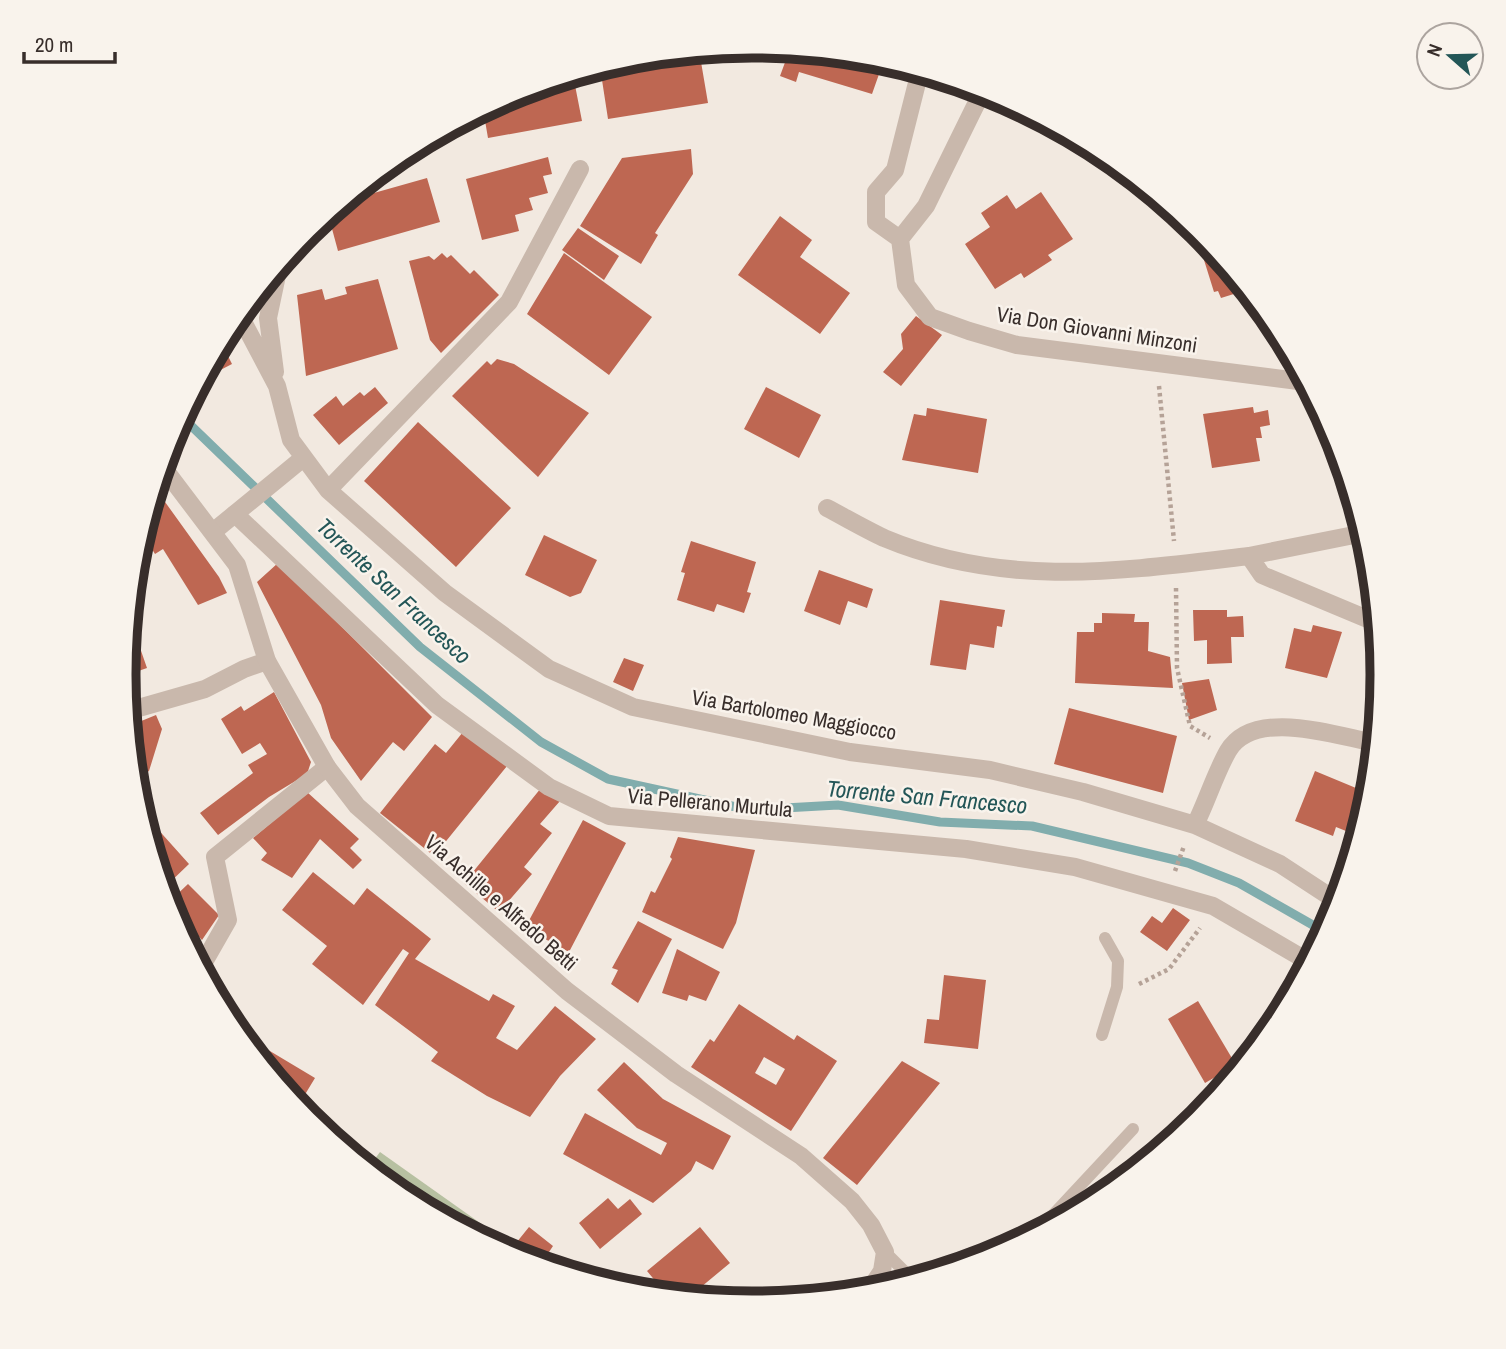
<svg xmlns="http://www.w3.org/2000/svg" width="1506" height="1349" font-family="'Archivo Narrow',sans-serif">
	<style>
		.green { fill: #b7c0a1 }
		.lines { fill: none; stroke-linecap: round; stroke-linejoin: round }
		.stream { stroke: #81adad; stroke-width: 9 }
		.building { fill: #be6752; fill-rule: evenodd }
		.path { stroke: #b5a297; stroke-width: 4.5; stroke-dasharray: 3.5 3.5; stroke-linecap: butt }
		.service { stroke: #c9b8ac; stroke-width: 12 }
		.pedestrian { stroke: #c9b8ac; stroke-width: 18 }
		.minor { stroke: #c9b8ac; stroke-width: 18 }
		.tertiary { stroke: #c9b8ac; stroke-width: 18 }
		.labels { text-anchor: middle; stroke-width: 5; stroke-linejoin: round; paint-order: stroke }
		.street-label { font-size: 21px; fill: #382e2b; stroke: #f9f3ec }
		.water-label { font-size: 23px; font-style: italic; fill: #235657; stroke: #f9f3ec }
		.rim { fill: none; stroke: #382e2b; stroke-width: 9 }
	</style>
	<rect width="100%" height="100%" fill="#f2e9e0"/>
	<path class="green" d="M380,1152L490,1230L483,1240L403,1197L368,1168Z"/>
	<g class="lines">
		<path class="stream" d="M181,416L420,647L541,742L608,779L750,810L838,805L940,822L1032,826L1188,863L1239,883L1325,932"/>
	</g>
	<path class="building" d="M785,49L876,58L884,60L872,94L799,72L796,82L780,76L787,57L782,56Z
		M677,53L700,56L708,103L608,119L600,67L626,59Z
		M573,75L582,121L488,138L483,109L513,93Z
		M691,149L693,174L655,233L658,235L641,264L580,226L622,158Z
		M548,157L552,174L543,176L548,193L529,198L533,210L515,215L519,231L482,240L466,179Z
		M1121,167L1122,168L1146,187L1119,183Z
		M427,178L440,222L338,251L328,214L342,202Z
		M1041,192L1073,239L1048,255L1052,260L1024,278L1021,273L995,289L965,244L990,227L981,213L1007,195L1016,209Z
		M780,216L812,240L800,257L850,293L820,334L738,275Z
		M578,228L619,256L604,280L562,250Z
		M442,253L447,258L451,255L470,274L474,270L499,295L441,353L430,340L409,261L429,256L434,260Z
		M564,253L652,317L609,375L527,314Z
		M1219,256L1251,294L1238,298L1237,293L1221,298L1218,291L1214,292L1204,260Z
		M378,279L398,349L306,376L297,295L322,289L325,300L347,294L345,287Z
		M916,316L942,335L901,386L883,372L903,349L901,334Z
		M221,342L232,364L201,380L202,378Z
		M497,359L514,364L589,413L538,477L452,396L487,361L491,365Z
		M375,387L388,403L339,445L313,415L336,396L343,406L360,392L364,396Z
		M766,387L821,415L799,458L744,429Z
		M1253,407L1254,413L1268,410L1270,425L1260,427L1262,438H1256L1260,461L1212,468L1203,414Z
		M927,408L987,419L978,473L902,460L914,414L926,416Z
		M418,422L511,508L456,567L364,481Z
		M155,488L219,577L227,593L198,605L163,549L155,554L142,533Z
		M544,535L597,560L581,593L570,597L525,575Z
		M691,541L756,562L747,592L751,593L744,613L717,604L714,612L677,600L685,573L681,572Z
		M278,563L432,717L404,751L393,742L361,781L331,738L321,705L257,582Z
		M819,570L873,589L867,608L848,601L840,625L804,611Z
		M940,600L1005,610L1002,627L997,626L994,648L970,644L966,670L930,665Z
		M1193,610H1227V617L1243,616L1244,637H1231L1232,663L1207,664V640L1194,641Z
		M1102,613L1135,614L1134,622H1149L1148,651L1170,657L1173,688L1075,683L1077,632H1094V623H1102Z
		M131,622L147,668L124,676L129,623Z
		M1313,625L1342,632L1327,678L1285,668L1294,628L1311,632Z
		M624,658L644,665L633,691L613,682Z
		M1209,679L1217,710L1189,720L1182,683Z
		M274,692L311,762L307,774L269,797L218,835L200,813L253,773L248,765L267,754L260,743L242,754L221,719L241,706L244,711Z
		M1069,708L1177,736L1163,793L1054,764Z
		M156,715L162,729L149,771L134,779L129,726Z
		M463,732L507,766L434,856L380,813L435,744L446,753Z
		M1315,771L1368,793L1351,833L1336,827L1333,836L1295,821Z
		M541,788L560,801L540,824L552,833L524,867L532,874L499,912L464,883Z
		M307,792L359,839L350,848L362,860L353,869L320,839L292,878L261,860L267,853L253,838Z
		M146,816L189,864L164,888L142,818Z
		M583,820L626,843L569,952L525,928Z
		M678,837L755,850L736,923L723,949L642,912L651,891L655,893L672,859L670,857Z
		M313,872L354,905L367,888L431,939L415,959L489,1001L493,994L515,1006L496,1038L517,1050L555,1006L596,1039L560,1076L530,1117L487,1096L431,1061L438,1052L375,1005L409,953L403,949L363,1005L312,964L327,946L282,910Z
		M188,884L219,915L202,940L168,903Z
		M1173,908L1190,920L1167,951L1140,932L1152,916L1162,923Z
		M638,921L672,939L638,1003L611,984L618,970L612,968Z
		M677,949L720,972L706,1001L689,995L687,1001L662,993Z
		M944,975L986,980L978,1049L924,1043L927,1019L939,1020Z
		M1198,1001L1236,1065L1205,1083L1168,1019Z
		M739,1004L794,1040L797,1035L837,1061L791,1131L691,1067L710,1039L714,1042ZM764,1057L785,1069L776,1085L755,1073Z
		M235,1030L315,1078L298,1106L275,1079Z
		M902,1061L940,1083L857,1185L823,1158Z
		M624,1062L663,1099L731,1136L713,1170L696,1161L691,1171L653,1203L563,1154L585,1113L661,1155L667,1143L637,1128L597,1090Z
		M608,1198L618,1209L630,1199L642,1214L600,1249L579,1223Z
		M529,1227L553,1246L549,1252L579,1276L508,1253Z
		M700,1227L730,1263L689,1297L667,1295L647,1271Z"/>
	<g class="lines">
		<path class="path" d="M1159,386L1174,541
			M1176,588L1177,668L1190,726L1210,738
			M1175,871L1184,846
			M1139,984L1169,969L1200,928"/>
		<path class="service" d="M1102,1035L1117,987L1118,961L1105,938
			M1036,1233L1133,1129
			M885,1252L913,1280"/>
		<path class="pedestrian" d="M235,514L437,705L549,787L609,816L966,849L1075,867L1213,906L1309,962"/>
		<path class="minor" d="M983,90L926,206L900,239L906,285L930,317L969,331L1017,345L1306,382
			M900,239L876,222V192L895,170L920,71
			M239,314L277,386L291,440L328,490L445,593L549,669L633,707L850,752L990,770L1083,792L1195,825L1280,864L1338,902
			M275,372L268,318L279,266
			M328,490L509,302L580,169
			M827,508C846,518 865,529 884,538C1006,589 1123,571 1249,556
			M214,531L302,459
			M1364,533L1249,556L1262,575L1377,623
			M128,711L205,689L244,669L267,661
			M1195,825C1207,801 1215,774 1228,751C1254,707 1336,736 1375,743
			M200,969L228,920L215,857L327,767"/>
		<path class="tertiary" d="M162,466L237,565L267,661L327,767L357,806L567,991L676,1074L801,1156L852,1201L871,1225L885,1252L882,1271L868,1292"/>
	</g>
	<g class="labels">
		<g class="street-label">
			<text transform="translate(1097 330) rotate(9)" y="7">Via Don Giovanni Minzoni</text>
			<text transform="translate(794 715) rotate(10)" y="7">Via Bartolomeo Maggiocco</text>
			<text transform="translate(710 803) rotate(5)" y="7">Via Pellerano Murtula</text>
			<text transform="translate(501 903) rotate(41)" y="7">Via Achille e Alfredo Betti</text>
		</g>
		<g class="water-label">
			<text transform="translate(394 591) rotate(43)" y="8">Torrente San Francesco</text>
			<text transform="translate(927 797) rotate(5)" y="8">Torrente San Francesco</text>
		</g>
	</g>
	<path d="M0 0H1506V1349H0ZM752 58H754A616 616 0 0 1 1370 674V675A616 616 0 0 1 754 1291H752A616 616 0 0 1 136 675V674A616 616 0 0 1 752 58Z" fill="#f9f3ec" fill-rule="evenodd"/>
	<path class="rim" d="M752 58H754A616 616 0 0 1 1370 674V675A616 616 0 0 1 754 1291H752A616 616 0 0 1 136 675V674A616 616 0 0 1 752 58Z"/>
	<g transform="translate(1450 56) rotate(290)"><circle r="33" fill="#f9f3ec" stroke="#aca49f" stroke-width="2"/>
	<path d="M0-5L12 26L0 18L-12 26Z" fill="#235657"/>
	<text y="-10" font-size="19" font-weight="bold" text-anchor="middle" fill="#382e2b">N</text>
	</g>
	<path d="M24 52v10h91v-10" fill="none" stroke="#382e2b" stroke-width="3.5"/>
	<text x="35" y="52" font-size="21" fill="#382e2b" stroke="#f9f3ec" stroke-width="5" paint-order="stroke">20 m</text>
</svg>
